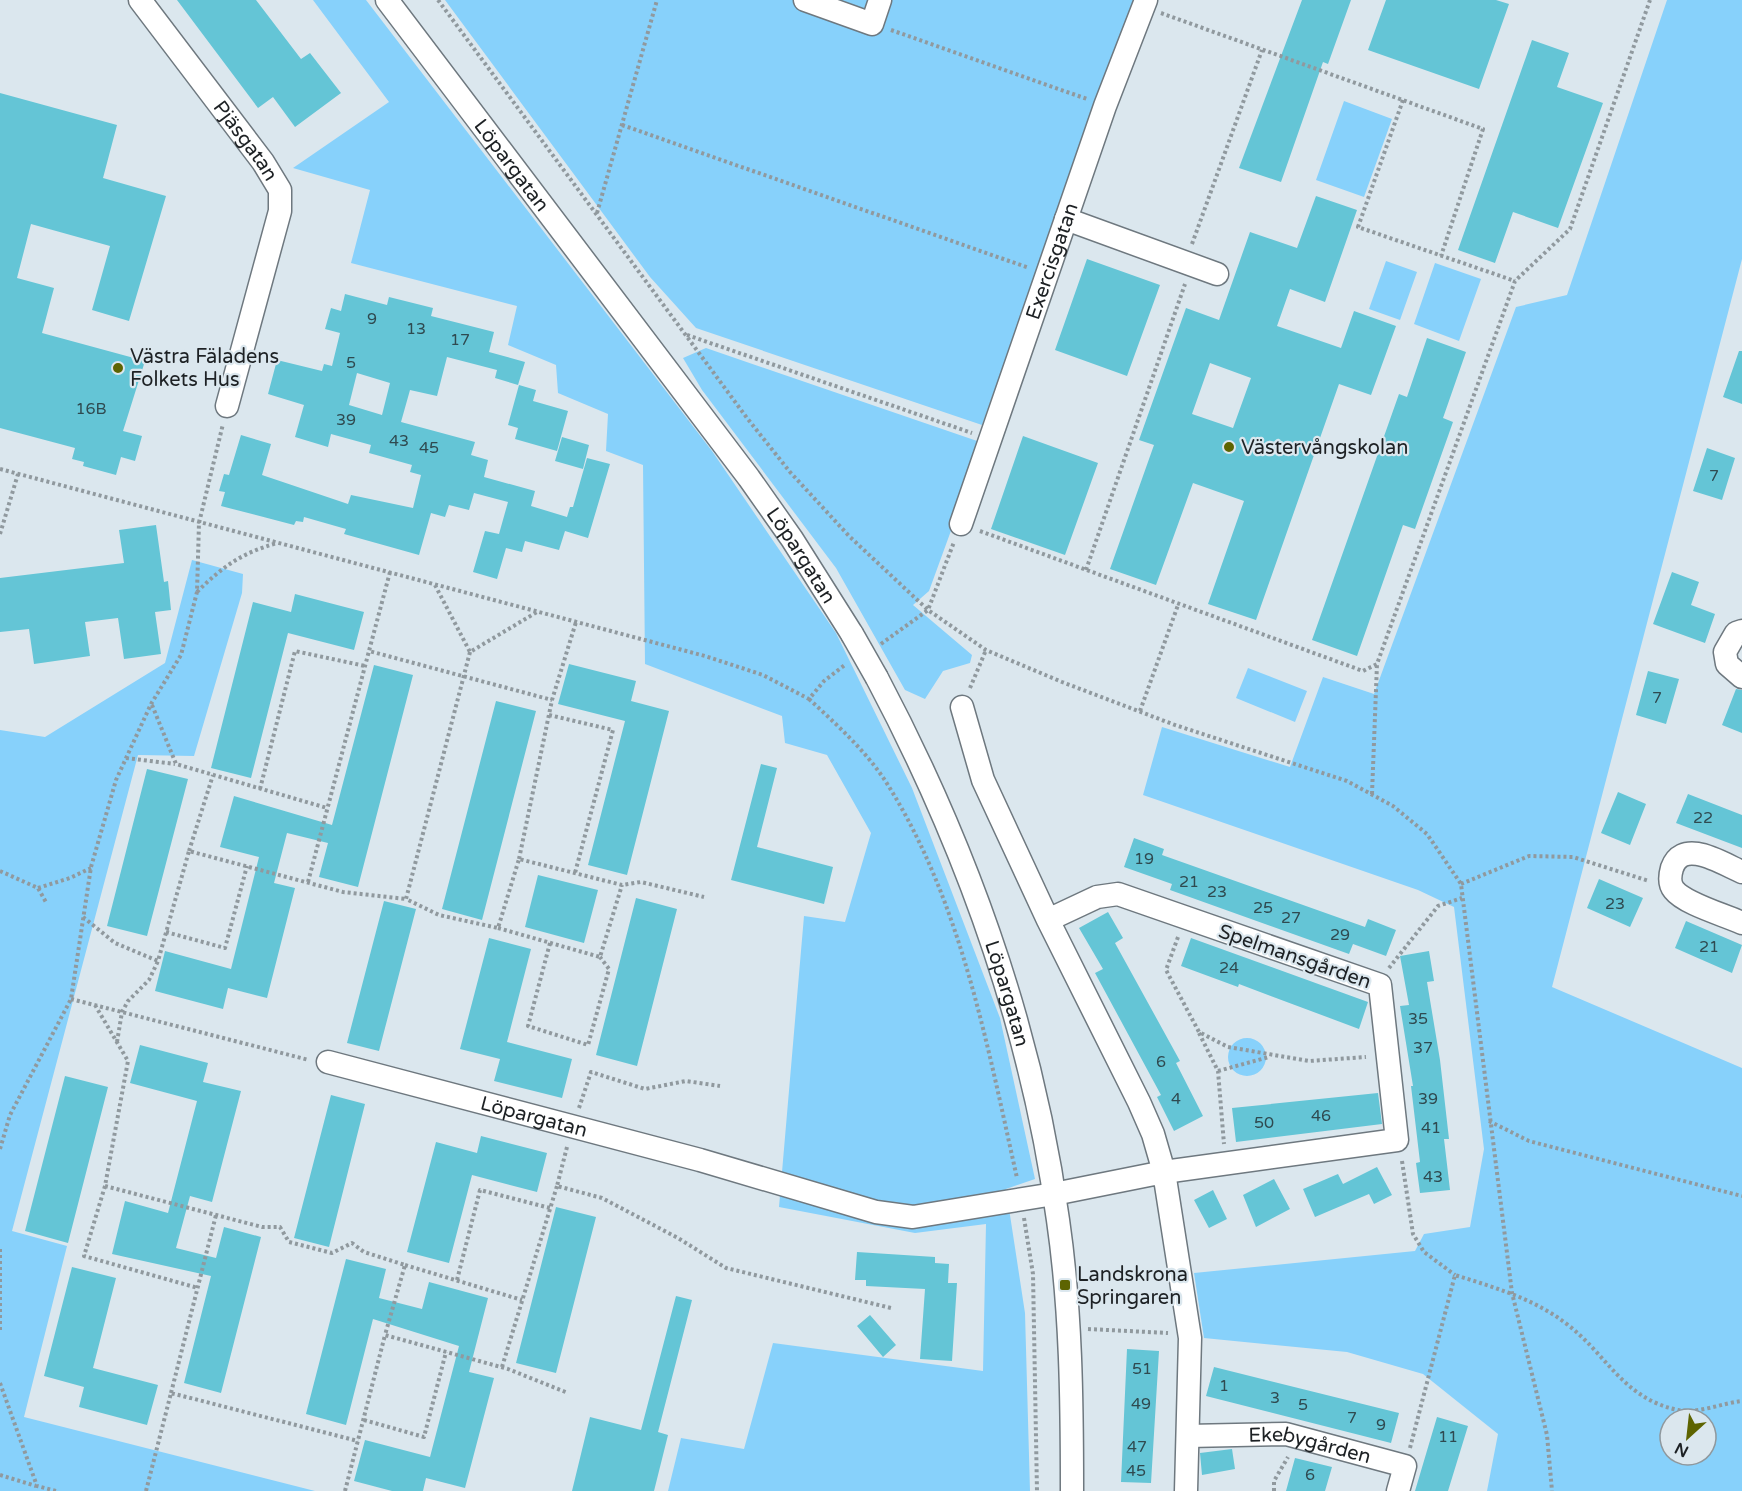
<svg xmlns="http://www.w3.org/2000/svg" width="1742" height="1491" font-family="'Varela Round',sans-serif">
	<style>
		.green { fill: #87d1fb; fill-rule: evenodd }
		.building { fill: #64c5d6; fill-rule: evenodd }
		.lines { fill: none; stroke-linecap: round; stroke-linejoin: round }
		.minor-casing { stroke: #6e787f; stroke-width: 25 }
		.path { stroke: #90999e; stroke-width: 4; stroke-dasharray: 3 3; stroke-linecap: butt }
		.minor { stroke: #fff; stroke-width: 22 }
		.minor-bridge-casing { stroke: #6e787f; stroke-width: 25; stroke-linecap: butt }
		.minor-bridge { stroke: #fff; stroke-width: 22 }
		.poi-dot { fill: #5d6401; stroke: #dbe7ee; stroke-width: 2 }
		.labels { text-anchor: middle; stroke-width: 4.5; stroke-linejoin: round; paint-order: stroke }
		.number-label { font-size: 16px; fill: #2f4a50 }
		.street-label { font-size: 20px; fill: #1d2124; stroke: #dbe7ee }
		.poi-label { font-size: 20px; fill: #1d2124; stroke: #dbe7ee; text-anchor: start }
	</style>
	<rect width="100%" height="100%" fill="#dbe7ee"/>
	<path class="green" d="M313,0H366L712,451L836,633L912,788L1000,1018L1035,1179L1006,1189L1025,1313L1030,1491H668L681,1438L744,1449L773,1343L983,1371L986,1224L915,1233L779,1207L804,916L845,922L871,833L827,755L785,743L782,716L645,664L643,465L606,451L608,414L558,393L556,365L508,345L517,306L351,263L370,190L293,168L389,102Z
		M445,0H1135L982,425L696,328L650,277Z
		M1667,0H1742V259L1552,987L1742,1068V1491H1487L1498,1434L1423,1374L1347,1352L1204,1338L1194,1273L1415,1251L1424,1234L1470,1227L1484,1149L1454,907L1418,890L1143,795L1162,727L1290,767L1323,677L1374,694L1516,307L1567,295ZM1670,1419H1706V1455H1670Z
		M1344,101L1392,119L1364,197L1316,180Z
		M1386,261L1417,272L1400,320L1369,309Z
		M1435,263L1481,279L1459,341L1414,324Z
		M706,348L983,443L929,591L913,605L972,655L970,663L943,671L925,699L905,690L836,568L702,390L683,358Z
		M192,560L243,574L242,593L194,756L138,755L12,1231L67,1246L24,1417L315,1491H0V730L45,737L165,663Z
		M1248,668L1307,691L1295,722L1236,698Z
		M1228 1057a19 19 0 1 1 38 0a19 19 0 1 1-38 0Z"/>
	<path class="building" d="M177,0H256L301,59L310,53L341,93L295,127L273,97L258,108Z
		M1302,0H1351L1328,64L1323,62L1281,182L1239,168Z
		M1386,0H1496L1509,4L1479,89L1368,50Z
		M1532,40L1569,53L1557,87L1603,103L1558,228L1513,212L1495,263L1458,250Z
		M0,93L117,125L103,178L166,196L129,321L92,310L110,246L31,224L17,278L54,288L42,333L145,361L123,431L142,436L135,461L121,457L116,475L83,466L84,462L72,459L75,448L0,428Z
		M1316,196L1357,210L1325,302L1290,289L1277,326L1341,348L1354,311L1396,326L1371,395L1339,384L1256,620L1208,604L1244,501L1193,483L1156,585L1110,569L1154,445L1139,440L1186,308L1219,320L1250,232L1297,248ZM1210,363L1251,378L1233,428L1192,414Z
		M1087,259L1160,285L1127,376L1055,350Z
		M345,294L387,305L389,297L433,308L431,316L494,332L489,352L525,362L518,385L495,378L497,370L447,357L437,396L410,390L401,422L475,442L471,455L488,460L484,477L535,491L531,506L567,517L570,507H573L587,458L610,464L588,538L565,531L559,550L525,541L522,552L506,548L497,579L473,572L485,531L499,534L508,502L474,493L469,510L449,505L445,517L431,513L419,555L344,534L346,529L304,517L303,522L296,521L294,525L221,506L225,492L219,491L224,474L229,475L241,435L271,444L262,475L348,504L351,495L413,508L421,475L410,472L412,465L369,453L371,445L331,434L328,447L295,437L304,405L268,394L277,360L322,371L324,364L332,366L340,333L325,329L331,308L341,311ZM357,373L390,383L382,415L349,405Z
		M1427,338L1466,352L1443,418L1453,422L1415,529L1403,525L1357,656L1312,640L1399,394L1407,397Z
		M1739,351H1742V404L1723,397Z
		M519,385L536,390L533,401L568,411L557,451L515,439L518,428L508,425Z
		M1023,436L1098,463L1065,555L991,529Z
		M562,437L589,445L583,469L555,461Z
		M1707,448L1735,458L1722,500L1693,491Z
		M156,525L164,582L168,581L171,610L155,612L161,654L124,659L118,618L85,622L90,656L34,664L29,629L0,632V578L124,563L119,530Z
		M1672,572L1699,582L1691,605L1715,614L1705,643L1653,624Z
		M295,594L364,612L354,650L288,633L251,778L211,768L253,602L291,612Z
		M569,664L636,681L631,701L669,711L627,875L588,865L625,721L558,704Z
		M374,665L413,675L358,887L319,877L328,843L287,833L274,883L295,888L267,998L228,988L223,1009L155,991L165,951L231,969L259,857L220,847L234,796L332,825Z
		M1648,671L1679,679L1666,724L1636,715Z
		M1736,689L1742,690V733L1722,725Z
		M496,701L536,711L482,920L442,909Z
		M761,764L777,768L757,847L833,867L824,904L731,880Z
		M147,769L188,779L147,936L107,926Z
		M1618,792L1646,804L1630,845L1601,833Z
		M1688,794L1742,815V848L1676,823Z
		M1134,838L1164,849L1162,855L1365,927L1368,919L1396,930L1386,956L1353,944L1349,954L1170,890L1172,884L1124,867Z
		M538,875L598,890L584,943L525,927Z
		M1599,879L1643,898L1630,927L1587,908Z
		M636,898L677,909L637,1066L596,1055Z
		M384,901L416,909L379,1051L347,1043Z
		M1108,912L1123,938L1115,943L1180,1061L1176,1063L1203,1116L1174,1131L1157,1097L1161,1095L1095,973L1103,969L1079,928Z
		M1686,921L1742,945L1732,973L1675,948Z
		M489,938L531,949L507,1042L572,1059L562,1098L494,1081L500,1059L460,1049Z
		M1191,938L1368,1002L1359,1029L1239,984L1238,987L1181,966Z
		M1429,951L1434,981L1427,982L1440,1060L1449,1139H1444L1450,1190L1420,1193L1416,1163L1420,1162L1411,1086H1413L1400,1006L1409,1005L1400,956Z
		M140,1045L208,1063L203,1082L241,1091L212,1202L190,1196L176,1248L216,1258L224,1227L261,1237L221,1393L184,1383L211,1276L112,1254L125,1201L168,1213L197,1101L130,1083Z
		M65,1076L108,1087L68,1243L25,1231Z
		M1378,1093L1382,1124L1236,1142L1232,1108Z
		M331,1095L365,1104L329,1247L294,1238Z
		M481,1136L547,1153L537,1192L472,1175L449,1263L407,1252L436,1142L477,1153Z
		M1377,1167L1392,1195L1374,1204L1369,1194L1315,1217L1303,1189L1338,1174L1343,1184Z
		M1274,1179L1290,1209L1256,1227L1243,1195Z
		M1213,1190L1227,1219L1209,1228L1194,1200Z
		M556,1207L596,1217L556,1373L516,1363Z
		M857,1252L935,1257V1263L949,1264L948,1283H957L952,1361L920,1359L925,1289L866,1286V1280H855Z
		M346,1259L386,1269L379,1298L422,1309L429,1282L488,1298L469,1372L494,1378L465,1488L426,1478L423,1491H392L354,1481L365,1440L430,1457L459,1346L373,1319L346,1425L306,1414Z
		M72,1267L116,1278L93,1368L158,1385L147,1425L79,1407L84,1387L44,1376Z
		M676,1296L692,1300L658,1432L668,1435L654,1491H572L590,1417L641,1430Z
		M870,1315L896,1345L883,1357L857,1326Z
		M1127,1349L1159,1351L1151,1483L1121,1482Z
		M1214,1367L1399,1413L1391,1443L1206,1396Z
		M1437,1417L1468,1426L1448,1491H1415Z
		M1232,1449L1235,1469L1202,1475L1200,1453Z
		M1295,1458L1332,1467L1325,1491H1286Z"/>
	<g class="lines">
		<g class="minor-casing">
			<g id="minor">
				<path id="s1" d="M140,0L263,162L280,190V211L227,406"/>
				<path id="s2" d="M387,0L749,478L792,539L852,634"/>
				<path d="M805,0L872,24L880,0"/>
				<path d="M1066,219L1217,274"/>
				<path id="s3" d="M961,524L1105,106L1146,0"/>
				<path d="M1742,631L1736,633L1725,652L1727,664L1742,677"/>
				<path id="s4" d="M877,678C967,848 1032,1029 1058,1220C1071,1310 1072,1400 1072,1491"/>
				<path d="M962,707L983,780L1048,920L1139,1102L1153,1134L1164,1172L1397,1140L1380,985L1118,894L1097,897L1048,920"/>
				<path d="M1742,872C1723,864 1683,837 1672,868C1670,875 1669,884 1674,890C1685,904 1725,915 1742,923"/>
				<path id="s5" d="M328,1062L700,1160L876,1212L913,1217L1054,1194L1164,1172L1190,1338L1186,1491"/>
				<path id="s6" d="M1188,1436L1286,1434L1405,1466L1398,1491"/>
			</g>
		</g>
		<path class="path" d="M438,0L747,418L790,472L849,536L928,610L986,650L1062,682L1175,725L1347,781L1393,806L1427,834L1461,884L1512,1293L1547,1435L1552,1491
			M1161,13L1483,129L1441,256
			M891,30L1087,99
			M1403,100L1358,227L1515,281
			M622,125L1029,268
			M597,213L657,0
			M1192,244L1262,50
			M687,335L972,433
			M0,469L705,656L763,675L809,699L824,681L846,664
			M980,531L1363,671L1377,664L1515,281L1570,229L1650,0
			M0,534L18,474
			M1086,570L1185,284
			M390,572L369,651L552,700
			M435,585L470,652L537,612
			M197,592C223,566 242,553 277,543
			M881,644L928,610L954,542
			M470,652L406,899L439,915L498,928L519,859L622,885L641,882L704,897
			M970,688L986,650
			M809,699C836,724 866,751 886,782C961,900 987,1044 1017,1178
			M152,705L176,764L327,808
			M1140,711L1178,605
			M549,715L613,730L575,873
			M126,758L175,764
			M260,789L295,651L365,666
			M1372,794L1377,664
			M189,851L213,775
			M519,859L552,700L576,622
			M0,871L38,888L47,904
			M308,882L369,651
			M1461,884L1529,856L1573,857L1649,881
			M38,888L70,878L91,868
			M83,917L115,943L158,961
			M498,928L600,957L622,885
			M166,932L225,948L247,866
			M1178,937L1166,970L1199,1032L1228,1047L1309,1061L1366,1057
			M550,943L528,1026L588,1045L609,969L600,957
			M1389,968L1438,906L1462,898
			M71,999L309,1060
			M95,1005L128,1061L105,1186L262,1227H280L289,1242L332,1253L352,1243L364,1252L405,1265L385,1335L508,1369L568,1393
			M1199,1033L1218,1071L1224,1144
			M117,1042L122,1012L128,1001L149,980L158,961L189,851L343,892L406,899
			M1218,1071L1269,1057
			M579,1108L591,1072L645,1089L686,1081L720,1086
			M1489,1121L1529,1141L1742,1196
			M567,1147L557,1186L602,1198L678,1238L726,1268L891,1308
			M0,1149L10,1115L71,999L91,867L116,780L151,704L181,655L197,592L199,523L223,424
			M1402,1161L1413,1234L1424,1252L1455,1275
			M105,1186L84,1256L198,1288
			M1024,1218L1033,1274L1037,1491
			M0,1249V1332
			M405,1265L522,1300
			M457,1280L480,1190L550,1208
			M1088,1329L1168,1333
			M502,1367L557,1186
			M0,1383L37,1486L56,1491
			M171,1393L216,1215
			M364,1420L424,1437L446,1352
			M1410,1448L1455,1275C1493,1287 1532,1298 1564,1322C1607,1353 1621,1398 1678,1410C1697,1414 1723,1403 1742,1401
			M0,1475L36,1486
			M146,1491L171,1393L358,1441
			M345,1491L385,1335
			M1274,1491V1481L1288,1457"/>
		<use href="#minor" class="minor"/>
		<g class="minor-bridge-casing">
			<path id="minor-bridge" d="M852,634L877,678"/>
		</g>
		<use href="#minor-bridge" class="minor-bridge"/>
	</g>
	<g class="poi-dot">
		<circle cx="118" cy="368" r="6"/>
		<circle cx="1229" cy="447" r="6"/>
		<rect x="1059" y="1279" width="12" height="12" rx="3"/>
	</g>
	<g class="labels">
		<g class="number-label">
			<text x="372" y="324">9</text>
			<text x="416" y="334">13</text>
			<text x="460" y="345">17</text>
			<text x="351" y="368">5</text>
			<text x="91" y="414">16B</text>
			<text x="346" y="425">39</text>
			<text x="399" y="446">43</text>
			<text x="429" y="453">45</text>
			<text x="1714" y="481">7</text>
			<text x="1657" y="703">7</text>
			<text x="1703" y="823">22</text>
			<text x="1144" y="864">19</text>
			<text x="1189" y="887">21</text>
			<text x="1217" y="897">23</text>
			<text x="1615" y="909">23</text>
			<text x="1263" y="913">25</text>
			<text x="1291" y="923">27</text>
			<text x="1340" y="940">29</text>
			<text x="1709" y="952">21</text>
			<text x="1229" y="973">24</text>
			<text x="1418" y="1024">35</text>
			<text x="1423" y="1053">37</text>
			<text x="1161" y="1067">6</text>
			<text x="1176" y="1104">4</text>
			<text x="1428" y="1104">39</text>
			<text x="1321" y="1121">46</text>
			<text x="1264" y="1128">50</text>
			<text x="1431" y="1133">41</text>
			<text x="1433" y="1182">43</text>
			<text x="1142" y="1374">51</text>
			<text x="1224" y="1391">1</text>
			<text x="1275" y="1403">3</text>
			<text x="1141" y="1409">49</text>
			<text x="1303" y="1410">5</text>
			<text x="1352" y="1423">7</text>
			<text x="1381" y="1430">9</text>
			<text x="1448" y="1442">11</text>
			<text x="1137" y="1452">47</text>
			<text x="1136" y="1476">45</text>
			<text x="1310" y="1480">6</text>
		</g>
		<g class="street-label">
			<text dy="7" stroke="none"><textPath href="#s1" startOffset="176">Pjäsgatan</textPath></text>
			<text dy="7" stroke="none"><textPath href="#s2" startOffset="207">Löpargatan</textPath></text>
			<text dy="7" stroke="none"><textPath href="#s3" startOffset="278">Exercisgatan</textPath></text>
			<text dy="7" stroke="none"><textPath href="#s2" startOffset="693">Löpargatan</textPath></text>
			<text transform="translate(1295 956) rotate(19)" y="7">Spelmansgården</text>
			<text dy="7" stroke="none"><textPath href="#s4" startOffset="342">Löpargatan</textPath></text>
			<text dy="7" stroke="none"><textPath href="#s5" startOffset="213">Löpargatan</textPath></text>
			<text dy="7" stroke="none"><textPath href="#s6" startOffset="123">Ekebygården</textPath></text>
		</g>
		<g class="poi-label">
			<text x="130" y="363">Västra Fäladens<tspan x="130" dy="23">Folkets Hus</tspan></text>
			<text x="1241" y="454">Västervångskolan</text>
			<text x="1077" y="1281">Landskrona<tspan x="1077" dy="23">Springaren</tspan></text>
		</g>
	</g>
	<g transform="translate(1688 1437) rotate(207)"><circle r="28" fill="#dbe7ee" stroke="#8f989d" stroke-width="1.5"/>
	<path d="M0-4.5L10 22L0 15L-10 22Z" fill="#5d6401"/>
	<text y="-9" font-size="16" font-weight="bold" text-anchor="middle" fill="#1d2124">N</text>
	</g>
</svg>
